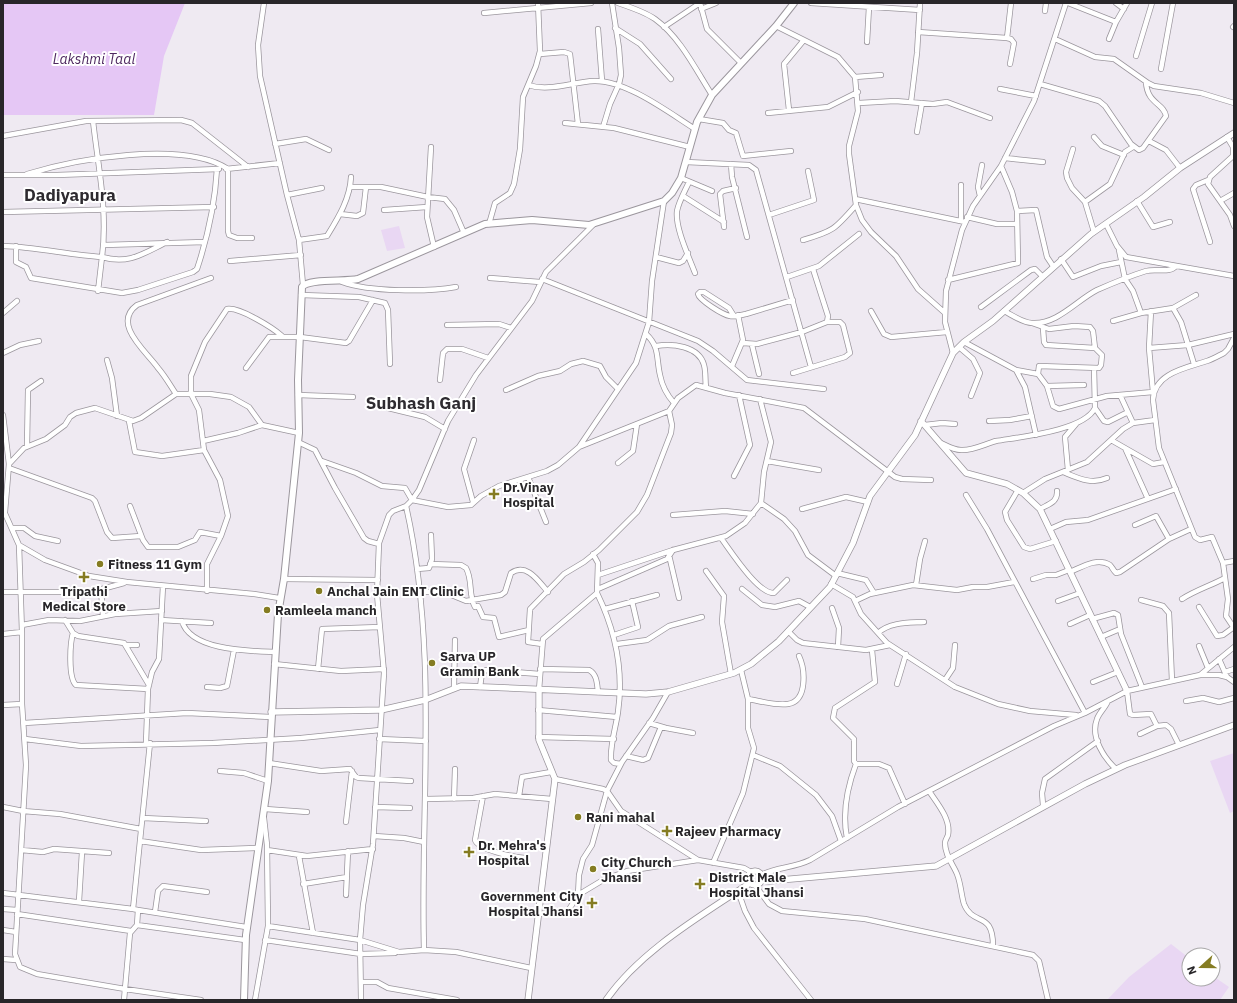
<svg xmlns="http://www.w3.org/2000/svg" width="1237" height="1003" font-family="'IBM Plex Sans',sans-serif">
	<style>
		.green { fill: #e9d7f3 }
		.water { fill: #e5c7f5 }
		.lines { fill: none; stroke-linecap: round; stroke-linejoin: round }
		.minor-casing { stroke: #9b969d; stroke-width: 6 }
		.tertiary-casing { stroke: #9b969d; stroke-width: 7 }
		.secondary-casing { stroke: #9b969d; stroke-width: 8 }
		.minor { stroke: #fff; stroke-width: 4.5 }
		.tertiary { stroke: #fff; stroke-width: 5.5 }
		.secondary { stroke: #fff; stroke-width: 6 }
		.poi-dot { fill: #857c22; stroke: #fff; stroke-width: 1.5 }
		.labels { text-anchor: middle; stroke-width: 4; stroke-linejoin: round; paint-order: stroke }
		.poi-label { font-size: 13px; font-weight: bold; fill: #282629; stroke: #fff; text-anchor: start }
		.water-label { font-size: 14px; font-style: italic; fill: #4e2960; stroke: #fff }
		.district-label { font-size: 17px; font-weight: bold; fill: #2e2b30; stroke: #fff }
	</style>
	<rect width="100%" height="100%" fill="#efeaf2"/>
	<path class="green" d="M399,226L405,248L387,251L381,230Z
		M1234,753V811L1230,813L1210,761Z
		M1171,944L1189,958V979H1213V976L1229,987L1220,1000H1107L1129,977Z"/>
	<path class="water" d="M3,3H185L164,56L154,115H3Z"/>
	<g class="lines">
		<g class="minor-casing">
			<path id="minor" d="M264,3L258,45L260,76L287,195L299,240L303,285
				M618,3C630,7 645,12 655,19C680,37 696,70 712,95
				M811,3L920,10
				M1068,3L1116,22L1109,39
				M1116,3L1124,9
				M701,9L716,3
				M1045,11L1046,3
				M484,13L591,3
				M1116,22L1127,3
				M776,26L838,57L855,77L858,111L849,146V154L856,205L862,220L871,232L896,256L918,289L945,313
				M664,27L700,3L707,29L741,63
				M1233,27L1234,26
				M615,28L640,44L671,79
				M598,29L602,81
				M918,32L1007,38L1011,3
				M1007,38L1011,39L1014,43L1010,64
				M1055,39L1095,57L1114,59L1148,83L1154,86L1201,93L1234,103
				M867,42L869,7
				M540,54L564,52L570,54L578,124
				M1136,56L1152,3
				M1161,69L1173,3
				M855,77L881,75
				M1040,84L1099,101L1105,106L1131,144L1139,150L1143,148L1166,116C1164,103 1147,104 1146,82
				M528,85C549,92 572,82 594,81C626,80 668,112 695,129
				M1000,89L1036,96
				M911,102L917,53L920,3
				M859,103L895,101L933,104L947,102L990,118
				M789,110L784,64L804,40
				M768,113L828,107L858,92
				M699,119L723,123L729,130L736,133L743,156L791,151
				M565,123L614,128L690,147
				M603,127L610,104L619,84L621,75L619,48L612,3
				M917,132L922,103
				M3,136L86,121L181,120L192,123L248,167
				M1094,137L1102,146L1124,155
				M1227,137L1233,147V156L1210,177L1208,184L1230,215L1234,226
				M1149,141L1166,150L1180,168
				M275,144L306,139L329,150
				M431,147L427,217L434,247
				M1073,149L1066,172L1067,178L1072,188L1085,202L1094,232
				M1005,158L1043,162
				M686,162L749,165L756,170L811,367
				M731,164L732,177L747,237
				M226,169L280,163
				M27,174C76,159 183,140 228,169V231L229,235L237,238H252
				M3,175H57L219,169
				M681,178L712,191
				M1208,180L1196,185L1193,189L1210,242
				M689,182C685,191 679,201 677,211C675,228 689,257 695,273
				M351,187H381L428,197L445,199L454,210L464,233
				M287,195L322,188
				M683,196L724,222
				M980,196L978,187L982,165
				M855,199L965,222
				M1137,201L1153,227L1170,222
				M1220,201L1234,193
				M1085,202L1110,184L1125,152L1133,147
				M384,210L427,207
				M1017,211L1036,210L1047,257L1053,266
				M3,212L214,207
				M340,214L357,216L363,213L366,187
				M769,215L814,200L808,171
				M967,217L997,224H1017
				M961,221V185
				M489,224L495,203L510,193L514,184L520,149L523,97L536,66L540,51L538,3
				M1106,224L1117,246L1126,257L1234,276
				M724,227L720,194L723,191L736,188
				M299,240L327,236C338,218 350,199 351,177
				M803,240C834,231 835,229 856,205
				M104,245L205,242
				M3,246C37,247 69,255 102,257C108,211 98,166 93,121
				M16,246V262L26,267L31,278L122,293L138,290L193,272L197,269C208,236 215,203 217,169
				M1119,250L1125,279L1133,291L1141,313L1173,308L1181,322L1194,364
				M656,257L679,263L683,261L688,253
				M1061,259L1073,277L1101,266L1121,262
				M230,261L301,255
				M787,277L819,266L859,234
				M490,278L540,282
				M542,279L698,341L713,351L747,380L824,389
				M948,280L1018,263L1017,211L1012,192L1001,166
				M342,282C369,292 428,292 456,287
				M98,291L102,257C129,265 144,253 167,242
				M301,295L359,297L385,303L388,310L390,364
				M981,307L1031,270L1035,269L1042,276
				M1173,308L1196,295
				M871,311L884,334L891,337L947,332
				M1004,311C1012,315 1023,323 1032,323C1057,325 1077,300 1097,290C1113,283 1130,276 1146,271C1156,268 1169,274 1176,266
				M3,313L17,301
				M734,316L729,308L704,292H700L698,294C699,300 723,315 730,316C735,317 741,315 746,314L793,300
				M1113,321L1141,313
				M1032,323L1049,329L1074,326L1090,327L1093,331L1095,348L1102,355L1101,365L1099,368L1039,366L1038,374L1047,386L1053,406L1059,409L1107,396L1153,392L1149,348L1151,311
				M447,325L499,324L511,328
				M1043,328L1044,342L1046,345L1095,348
				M646,334C660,347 656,358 660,375C662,386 667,395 674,403
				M1234,338L1228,349L1224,353C1218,356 1213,359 1207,361C1186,368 1154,373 1153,400L1159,448L1195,537L1200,540L1212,537L1223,563L1234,561
				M964,342L1016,370L1038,374
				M743,343L757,344L802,332L827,322L828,316L813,269
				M752,345L759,374
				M656,346C672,343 699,346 704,365C706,372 705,380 706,387
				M959,347L973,359L980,373L971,396
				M1149,348L1188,345L1234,334
				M3,353L20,345L39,341
				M953,353L945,322L946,291L962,230L973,206L1001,166L1034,101L1066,3
				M107,360L112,378L117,416
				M732,366L743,340L738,315
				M246,368L269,337H300L346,343L349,341L373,300
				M1016,370L1025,387L1036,435
				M793,373L845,357L850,353L843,325L840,322H827
				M440,380L443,353L447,349H462L488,358
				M1047,386L1084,385
				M506,390L538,376L560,371L571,364L583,361L600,366L606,377L617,388
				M176,394C170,385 165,376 158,368C147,352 111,324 137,305L211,278
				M298,395L353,397
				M1120,395L1133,423
				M760,399L771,442L764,472L761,503L784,519L795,531L808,555L836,576
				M388,408L425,417L445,429
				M1095,408L1104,421L1108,422L1128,412
				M3,415L9,464L5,512
				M129,421L135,452L162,456L204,450
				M989,421L1010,420L1032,416
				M925,425L942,423L955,424
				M1111,440L1153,464L1164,462
				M203,441L238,433L262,425L299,433
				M298,442L315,450L335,488L364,538L368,541L379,544
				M941,443C947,446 954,450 961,450C972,451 985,444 996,441C1019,437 1084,431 1095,408L1094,368
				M27,446L28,390L41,381
				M579,447L636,363L649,322L652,281L664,201
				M1125,448L1148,499
				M322,461L356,473L382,486L405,488L412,500L448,507L471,505L481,496L499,486L547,471L558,465L579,447L669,411L678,398L696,385L725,393L804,408L895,477L902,479L931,480
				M767,461L819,470
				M618,463L633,451L637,424
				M9,464L24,448L46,439L65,425L70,417L76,413L95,408L133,421L141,418L176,394H210L231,397L249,407L262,425
				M9,468L92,498L95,501L107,532L112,538L141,536
				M1068,470L1065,437L1076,424
				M1063,472C1078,478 1091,485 1107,478
				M734,476L750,445L739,395
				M528,477L546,522
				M1018,490L1005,512L1007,520L1024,547L1030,549L1056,541
				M1023,493L1045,479L1087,462L1123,429L1133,423L1155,420
				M966,495L987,529L1085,713
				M473,502L464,469L474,440
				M130,506L143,540L148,547H178L195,540L200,532L221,536
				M406,506C439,652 420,802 424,950
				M3,509L19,545L45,560L89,576L127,582L254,594L279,598
				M802,509L846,497L868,502
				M1040,509C1049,504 1058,502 1057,491
				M673,515L725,511L753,514
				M1135,525L1156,516L1169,539
				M12,528H24L35,536L58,541
				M1050,529L1066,522L1088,520L1176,489
				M721,538C730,550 758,594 774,593L787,580
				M19,545L22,632V704L26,765L15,954L20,967L37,974L125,989L201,1000
				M669,555L679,598
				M1223,563L1228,599L1226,616L1234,628
				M430,564L461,565L466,568C473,580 468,595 475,607L478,606L483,617L494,618L499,637L529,630
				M417,569L429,568L432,559L431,535
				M706,571L724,596L722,622L731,674
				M1070,572C1082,567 1097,557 1110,565C1112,567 1113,570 1116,573L1120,572L1169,539L1191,529
				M837,573L866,580L874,593
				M598,575L673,550L726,536L745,523L761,503
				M284,579L378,580
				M1033,579L1046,575H1056L1069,570
				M831,584L853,597L861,614L887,643L955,687L998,704L1030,711L1076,715
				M916,585L920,559L925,541
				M598,589L667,559L673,550
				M742,589L762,605L775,607L799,601L810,607
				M101,590L103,616
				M207,591V564L221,536L228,516L220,480L204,450L199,410L191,394V376L205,342L227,309C240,307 273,328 282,336
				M3,592H91L124,583
				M420,592H444L466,601L501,595L505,592L511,573C527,562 539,582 548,592
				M597,593C615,630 624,670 618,712C616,727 610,744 611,760L614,763L621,764
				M1182,599C1196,590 1210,586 1225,578
				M1141,600L1163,606L1169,613L1172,681
				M855,601L870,594L913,585L957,590L973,587H987L1014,582
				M1058,601L1080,593
				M1199,607L1217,636L1223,635L1234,627
				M832,608L839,628L838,647
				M605,609L657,595
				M1092,619L1114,613L1118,615L1121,634L1142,687
				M65,620L73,633L78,636L124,643L149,685
				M161,620L211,623
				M182,621C190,651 251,651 275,652
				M1070,624L1090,615
				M22,625L49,620L80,621L115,614L162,611
				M788,631L797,640L803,643L866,650L890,645
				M73,633C70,643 68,678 76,685L148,689
				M878,633C890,622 908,623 924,622
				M3,634L22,632
				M614,635L638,627L632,601
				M1101,637L1120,629
				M542,644L528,642L530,609L564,574L584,562L599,550L637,512L647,495L671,433L672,425L669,411
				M617,644L647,640L669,626L702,617
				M127,645H137
				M1199,646L1208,668
				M1219,659L1227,677
				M274,664L341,671L384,669
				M318,669L322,629L380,627
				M540,669L589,670C597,674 597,684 598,692
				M1225,672L1234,669
				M1200,675L1234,647
				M945,680L953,668L955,645
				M1093,682L1118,672
				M897,684L906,654
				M207,687L220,688L227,686L234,650
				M454,687L455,640
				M480,687L482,673L486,670L540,674
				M539,690L543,639L597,593L598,563L593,554
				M1127,691L1130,714L1133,715L1151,714L1157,726L1166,725L1171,729L1179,745
				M748,699C760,701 776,706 788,704C808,701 805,669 799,656
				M1108,701C1105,708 1099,713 1097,719C1090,737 1104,758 1116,769
				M1186,701L1203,698L1219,702L1234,698
				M3,705L22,704
				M538,710L617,717
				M24,723L187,713L271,717
				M649,723L666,728L693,733
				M1140,734L1157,726
				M538,737L614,739
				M25,739L81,746L213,743L301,738L380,730
				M379,739L426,741
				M146,743L148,689L152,672L159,659L163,586
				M753,755L780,766L816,795L832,816L841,841
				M626,756L643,760L648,758L661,727
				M269,763L321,771L350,769L356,777L359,778L411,781
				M856,764H879L889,768L905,804
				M220,771L244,773L268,781
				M555,779L603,789L607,791L621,811L698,860L744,868L751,872
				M929,791C937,803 951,819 948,835C947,838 945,840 945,843C945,856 953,864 957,874C961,884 961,894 964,904C973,927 993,910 993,946
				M483,796L475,840C478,850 514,857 525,858
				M519,796L522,777L551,772
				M426,799L473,798L495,794L552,799
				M454,799L455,769
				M1043,805L1042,793L1045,779L1098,741
				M3,807L23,811L60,814L141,829
				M375,807L410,808
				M265,809L307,812
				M143,818L206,821
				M264,818L267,845L268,926L360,940L399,952L424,950L456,952L531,968
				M346,822L352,771
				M374,836L404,838L424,842
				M847,838C842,813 847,788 856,764L854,761V739L833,718L835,708L875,682L872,650
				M140,841L201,850L257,848
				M21,850L43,852L54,849L109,853
				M267,850L307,856L373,849
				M299,856L313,933
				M713,863L743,793L754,748L748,728V699L741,670
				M761,875C776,867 794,868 810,860L898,807L1054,726L1085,713L1127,691L1200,675H1219L1227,677L1234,682
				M303,884L347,877
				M755,885L769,904L782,911L865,919L1033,955L1039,961L1048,1000
				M738,891L745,911L754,928L811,1000
				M3,893L133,909
				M346,895L348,851
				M578,895L579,875L583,859L592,845L607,791L622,762L653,718L668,692
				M79,901L82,852
				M3,909L17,910
				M138,910L246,927
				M155,912L158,891L163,886L207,892
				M17,914L131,931
				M538,914L568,911L578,895L603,880L627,871L698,860
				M137,925L245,940
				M3,930L16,932
				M265,940L361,954L395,953
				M3,959L16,960
				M361,982H377L388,988L457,1000
				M124,1000L130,933L137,925L138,910L133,909L150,743
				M255,1000L268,926
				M361,1000L360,940L363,905L373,844L384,673L377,594L379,543L389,515L393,511L406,506L412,500L419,490L448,421L476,375L532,301L546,272L594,224"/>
		</g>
		<g class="tertiary-casing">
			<path id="tertiary" d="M921,421L966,473L1007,484L1023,493L1040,509L1127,691
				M271,712L381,710L425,700L461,686L646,694L668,692L734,673L751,664L779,641L830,587L853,543L870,496L915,435L953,353L964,342L993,321L1091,234L1144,197L1180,168L1234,133
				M748 878a7 7 0 1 1 14 0a7 7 0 1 1-14 0Z
				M761,880L769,881L936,866L1085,784L1125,765L1234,725
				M528,1000L555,779L539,740V690
				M606,1000C641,950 701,916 750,883"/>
		</g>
		<g class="secondary-casing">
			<path id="secondary" d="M244,1000L246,935L268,781L278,614L284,579L299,433L298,380L302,287C308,278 346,282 358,279L485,224L532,220L589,225L664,201L672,193L681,178L697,122L712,95L776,26L794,3"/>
		</g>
		<use href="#minor" class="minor"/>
		<use href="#tertiary" class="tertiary"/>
		<use href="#secondary" class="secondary"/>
	</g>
	<g class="poi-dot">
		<path d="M492 488h4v4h4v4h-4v4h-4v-4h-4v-4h4z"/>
		<circle cx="100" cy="564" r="4"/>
		<path d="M82 571h4v4h4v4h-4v4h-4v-4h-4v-4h4z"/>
		<circle cx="319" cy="591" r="4"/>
		<circle cx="267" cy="610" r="4"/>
		<circle cx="432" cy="663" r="4"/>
		<circle cx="578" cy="817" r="4"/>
		<path d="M665 825h4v4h4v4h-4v4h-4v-4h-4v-4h4z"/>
		<path d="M467 846h4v4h4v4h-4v4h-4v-4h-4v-4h4z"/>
		<circle cx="593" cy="869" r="4"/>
		<path d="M698 878h4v4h4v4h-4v4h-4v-4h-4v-4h4z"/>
		<path d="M590 897h4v4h4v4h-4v4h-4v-4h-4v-4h4z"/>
	</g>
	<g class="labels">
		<g class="poi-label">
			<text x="503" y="492">Dr.Vinay<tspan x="503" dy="15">Hospital</tspan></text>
			<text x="108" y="569">Fitness 11 Gym</text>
			<text x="84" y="596" text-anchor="middle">Tripathi<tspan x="84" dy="15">Medical Store</tspan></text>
			<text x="327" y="596">Anchal Jain ENT Clinic</text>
			<text x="275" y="615">Ramleela manch</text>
			<text x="440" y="661">Sarva UP<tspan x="440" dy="15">Gramin Bank</tspan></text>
			<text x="586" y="822">Rani mahal</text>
			<text x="675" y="836">Rajeev Pharmacy</text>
			<text x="478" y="850">Dr. Mehra's<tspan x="478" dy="15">Hospital</tspan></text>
			<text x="601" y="867">City Church<tspan x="601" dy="15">Jhansi</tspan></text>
			<text x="709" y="882">District Male<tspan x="709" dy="15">Hospital Jhansi</tspan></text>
			<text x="583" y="901" text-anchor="end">Government City<tspan x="583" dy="15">Hospital Jhansi</tspan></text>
		</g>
		<g class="water-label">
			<text x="94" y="64">Lakshmi Taal</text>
		</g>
		<g class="district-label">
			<text x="70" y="201">Dadiyapura</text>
			<text x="421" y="409">Subhash Ganj</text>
		</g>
	</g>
	<rect width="1237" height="1003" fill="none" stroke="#282629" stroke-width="8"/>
	<g transform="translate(1201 967) rotate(249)"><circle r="19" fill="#ffffff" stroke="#a9a8a9"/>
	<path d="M0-3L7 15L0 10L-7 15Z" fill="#857c22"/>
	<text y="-6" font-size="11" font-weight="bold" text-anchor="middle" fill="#282629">N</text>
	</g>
</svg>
